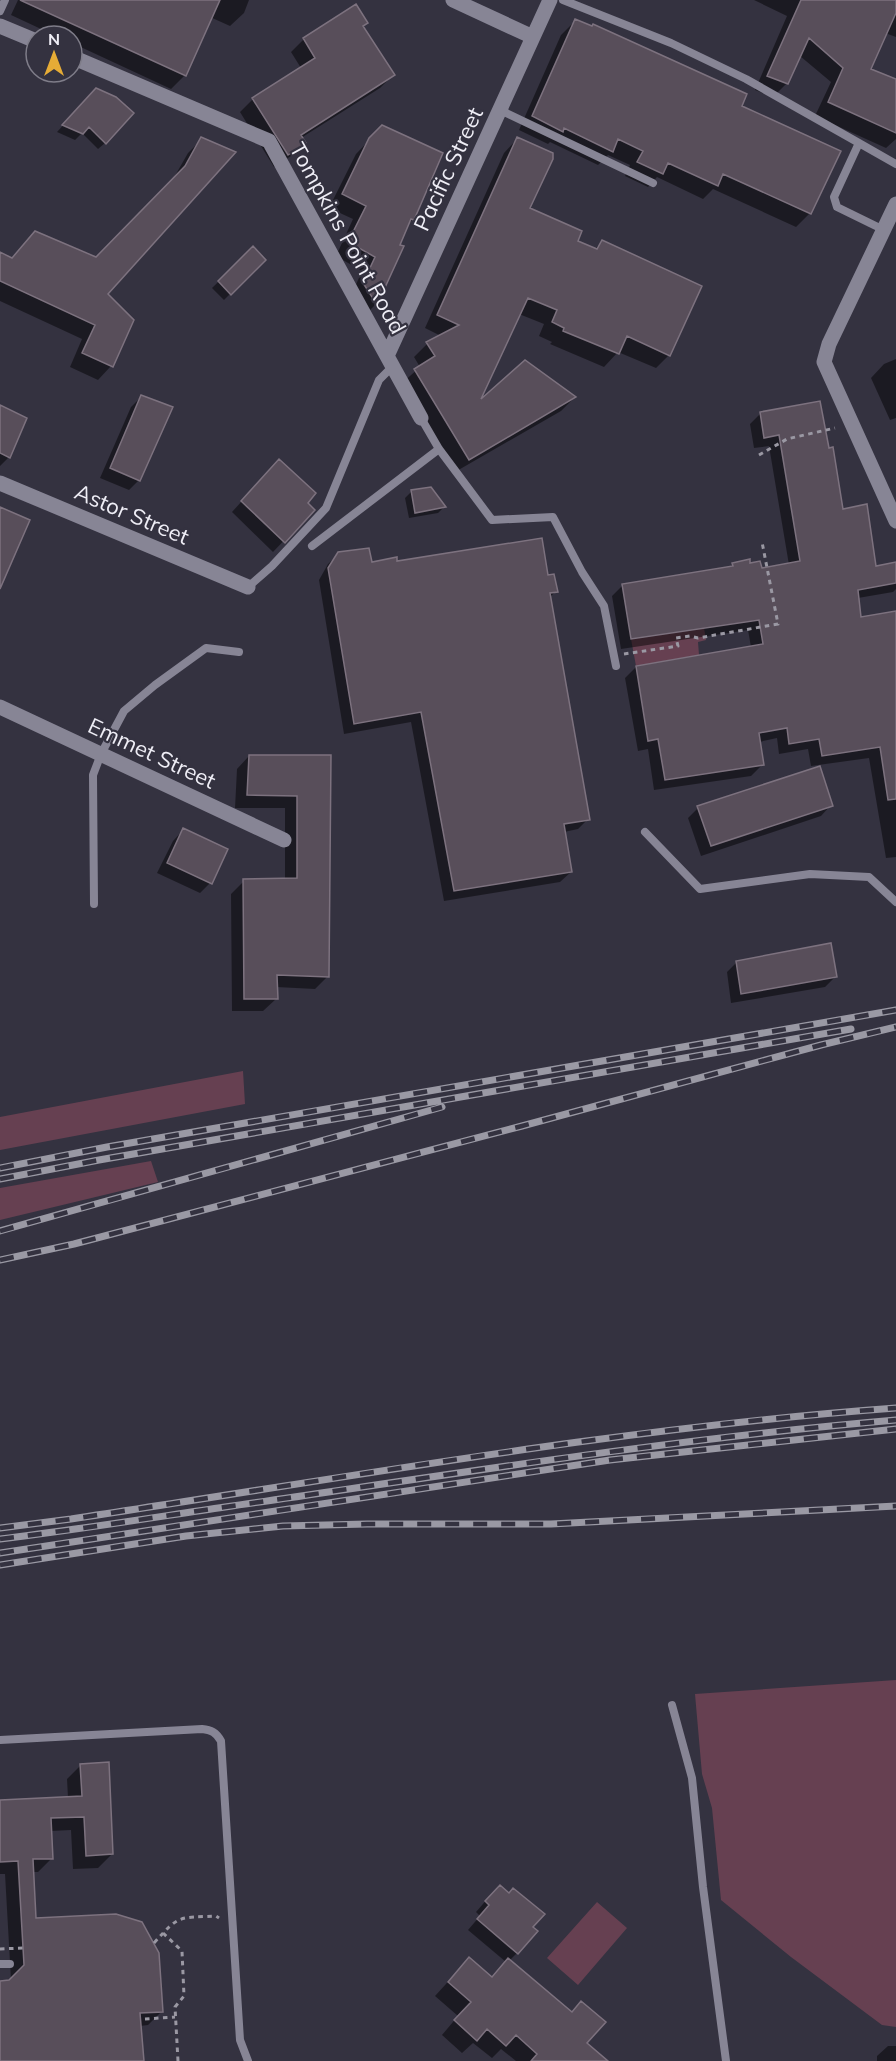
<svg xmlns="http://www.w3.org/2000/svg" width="896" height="2061" font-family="Mulish,sans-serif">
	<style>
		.green { fill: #664051 }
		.shadow { fill: #0007 }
		.building { fill: #584e5a; stroke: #7d727f; stroke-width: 1.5 }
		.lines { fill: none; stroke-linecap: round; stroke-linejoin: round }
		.path { stroke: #9a98a3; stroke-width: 3; stroke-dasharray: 4.5 4.5; stroke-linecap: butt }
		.service { stroke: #878595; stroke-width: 8 }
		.minor { stroke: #878595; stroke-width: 15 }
		.rail-casing { stroke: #9a99a4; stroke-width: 7 }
		.rail { stroke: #343240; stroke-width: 4.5; stroke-dasharray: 14; stroke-linecap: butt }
		.labels { text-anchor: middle; stroke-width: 4.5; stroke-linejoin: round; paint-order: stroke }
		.street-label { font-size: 22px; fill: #efeef6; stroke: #343240 }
	</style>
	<rect width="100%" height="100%" fill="#343240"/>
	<path class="green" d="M704,628L706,640L698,642L699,655L636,666L631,639Z
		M243,1071L245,1104L0,1150V1117Z
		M151,1161L158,1182L0,1220V1188Z
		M896,1680V2027L882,2025L791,1957L721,1900L712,1808L702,1774L695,1694Z
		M597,1902L627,1928L578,1985L547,1958Z"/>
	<path class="shadow" d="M18,0H249L244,13L230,26L210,17L185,75L171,89L72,43V36H56L11,15Z
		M754,0H896V37L885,33L869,69L896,81V139L886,148L815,116L831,82L800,56L787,83L773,97L755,90L787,16Z
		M575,21L740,107L810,213L796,227L713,189L703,199L657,177L648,187L625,176L630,165L608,155L598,165L550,142L548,144L519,130L561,35Z
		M362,27L393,75L380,88L301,138L304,143L291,156L274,167L240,112L253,99L301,68L291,52L304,39Z
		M89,97L105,143L98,149L82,133L75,140L57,132Z
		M382,127L413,219L407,226L398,245L402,247L376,304L363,317L350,298L362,271L336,256L353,219L329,208L356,154Z
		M202,139L233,153L106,294L111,366L98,380L70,367L82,339L0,301V254L11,259L35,233L96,259L172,181L188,153Z
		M517,139L528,208L576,241L595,249L602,242L669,355L656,368L618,352L604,367L550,344L552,342L539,336L544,324L519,314L476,404L574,398L561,411L455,472L401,384L420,367L414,357L427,344L441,336L425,328L504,153Z
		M253,248L264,260L224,300L212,288Z
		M896,359V418L890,420L871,378L884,364Z
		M142,396L139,480L129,490L100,478L131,407Z
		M0,407L9,457L0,466Z
		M761,413L842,511L875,568L896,565V589L893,592L858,598L860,619L896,613V857L886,858L869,758L811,766L808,749L779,754L777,738L759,742L762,765L751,776L654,790L648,749L638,751L625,678L636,667L751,647L748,630L621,649L612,596L623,585L729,568L733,564H749L761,570L789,565L769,446L754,448L750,424Z
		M269,471L313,510L273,552L232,512Z
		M412,491L444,507L438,513L409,518L405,498Z
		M339,554L370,564L396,562L547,577L556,591L549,598L588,819L578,829L564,832L571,872L560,882L444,901L411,722L344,734L319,580L328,564Z
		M249,756H330L328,976L315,989L276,987V999L263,1011H232L231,894L244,881L285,880V808H235L237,769Z
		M831,805L821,816L701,856L688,818L698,808Z
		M183,830L210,883L200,893L157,873L173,841Z
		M737,962L835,977L825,987L731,1003L727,972Z
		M81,1765L112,1854L98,1868L73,1869L71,1830L51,1831L52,1858L38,1872H32L34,1920L162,2011L148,2025L140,2026L142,2061H0V1982L11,1980L5,1874H0V1801L68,1798L67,1779Z
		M489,1897L531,1928L517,1953L509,1961L585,2043L605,2061H516L501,2049L492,2058L473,2043L462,2053L442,2035L458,2016L435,1996L456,1973L469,1959L491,1978L506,1962L468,1930L480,1916L476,1912Z
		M888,2046H896V2061H877V2056Z"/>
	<path class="building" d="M20,0H220L186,76Z
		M801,0H896V13L871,69L896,79V133L828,102L843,68L809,38L788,84L767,76Z
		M356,4L368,23L363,26L395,75L301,135L306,143L288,155L252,98L315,58L303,38Z
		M575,19L592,26L593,24L747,94L742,106L841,151L811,214L723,174L718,186L668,163L663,174L637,162L643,151L618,139L613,152L564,128L563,132L532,116Z
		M96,88L116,97L134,113L106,144L89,127L83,134L62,125Z
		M382,125L443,153L414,220L411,219L400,245L404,246L377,305L363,283L375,257L348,242L366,206L342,194L369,138Z
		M201,137L236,152L108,294L134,320L113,367L82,353L95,325L0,281V252L12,258L35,231L96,257L185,166Z
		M517,137L553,153V159L530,208L582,231L578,241L597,249L602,240L702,286L670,356L627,336L619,354L563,331L564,328L552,322L557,310L528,298L481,399L525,360L576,397L469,460L414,369L435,356L426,342L459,325L437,315Z
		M253,246L266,260L231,295L218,281Z
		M141,395L173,407L140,481L110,468Z
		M820,401L829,448L833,447L843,509L867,504L876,566L896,562V583L858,590L861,617L896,611V799L888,800L880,747L822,756L819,739L789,744L787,728L759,733L764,765L665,780L658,739L648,741L636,666L763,644L759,620L631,639L622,584L733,566L732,563L750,559V563L760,561L762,568L800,561L779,435L764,438L760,412Z
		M0,405L27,418L10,458L0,453Z
		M279,459L316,493L308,503L315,510L285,543L241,501Z
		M431,487L446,507L415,513L411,490Z
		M0,507L30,520L0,589Z
		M542,538L548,575L554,574L558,592L550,593L590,820L564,824L572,872L454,891L421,712L354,724L328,568L338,552L369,548L372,562L397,557V561Z
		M249,755H331L329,977L277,975L278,999H244L243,879L297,878V796L247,795Z
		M820,766L833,806L711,846L697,806Z
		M183,828L228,849L212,884L167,863Z
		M831,943L837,977L741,994L736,961Z
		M109,1762L113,1854L86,1856L84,1817L51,1818L53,1859H33L36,1918L116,1914L142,1922L159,1953L163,2012L140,2013L144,2061H0V1981L9,1980L24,1965L18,1861L0,1862V1800L82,1796L80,1764Z
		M500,1885L509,1893L513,1888L545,1914L533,1927L538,1931L518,1954L477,1919L489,1905L485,1901Z
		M469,1957L492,1977L508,1958L572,2012L581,2001L606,2022L587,2043L608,2061H531L537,2054L516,2035L506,2046L487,2029L477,2041L454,2020L471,2002L448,1982Z"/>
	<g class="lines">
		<path class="path" d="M759,455L787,439L835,428
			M624,654L678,646L676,638L690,636L698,638L778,624L762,542
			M163,1933L182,1951L184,1996L175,2007L178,2061
			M154,1943C180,1914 178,1918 216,1916L219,1918
			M0,1949L23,1948
			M145,2019L175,2017"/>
		<path class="service" d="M563,0L671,43L746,79L859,143
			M0,11L5,0
			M500,110L653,183
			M884,230L837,207L834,197L859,143L896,164
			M421,418L439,449L492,520L553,517L582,572L604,606L616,666
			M312,546L439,449
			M248,587L272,566L326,508L379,380L393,366
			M645,832L700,889L810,874L869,877L896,902
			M94,904L93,775L101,754L124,711L155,685L206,648L239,652
			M672,1705L692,1778L703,1887L726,2061
			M0,1740L202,1729C211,1730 216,1732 221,1741L240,2040L248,2061
			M0,1964H10"/>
		<path class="minor" d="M453,0L533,37
			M0,26L36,41
			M72,57L269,141L421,418
			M896,204L829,344L824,362L896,521
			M387,356L550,0
			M0,483L248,587
			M0,707L284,840"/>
		<g class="rail-casing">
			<path id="rail" d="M0,1168L107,1147L896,1010
				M0,1179L99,1160L851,1029
				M0,1231L442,1107
				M0,1260L74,1244L522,1126L821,1045L896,1027
				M0,1528L71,1519C345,1478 619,1428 896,1408
				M0,1539C75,1530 150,1518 225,1507C448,1475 671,1439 896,1420
				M0,1553L610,1460L896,1429
				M0,1565L186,1536L283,1526L367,1524H551L896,1506"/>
		</g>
		<use href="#rail" class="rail"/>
	</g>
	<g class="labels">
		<g class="street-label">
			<text transform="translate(448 169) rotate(-65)" y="8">Pacific Street</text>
			<text transform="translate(348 238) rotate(61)" y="8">Tompkins Point Road</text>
			<text transform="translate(132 514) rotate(23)" y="8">Astor Street</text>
			<text transform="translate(152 753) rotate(25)" y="8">Emmet Street</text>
		</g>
	</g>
	<g transform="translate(54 54)"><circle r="28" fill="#343240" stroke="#7f7d89" stroke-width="1.5"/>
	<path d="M0-4.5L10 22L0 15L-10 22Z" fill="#e6ac36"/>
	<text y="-9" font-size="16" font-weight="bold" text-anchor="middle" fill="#efeef6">N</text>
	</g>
</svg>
